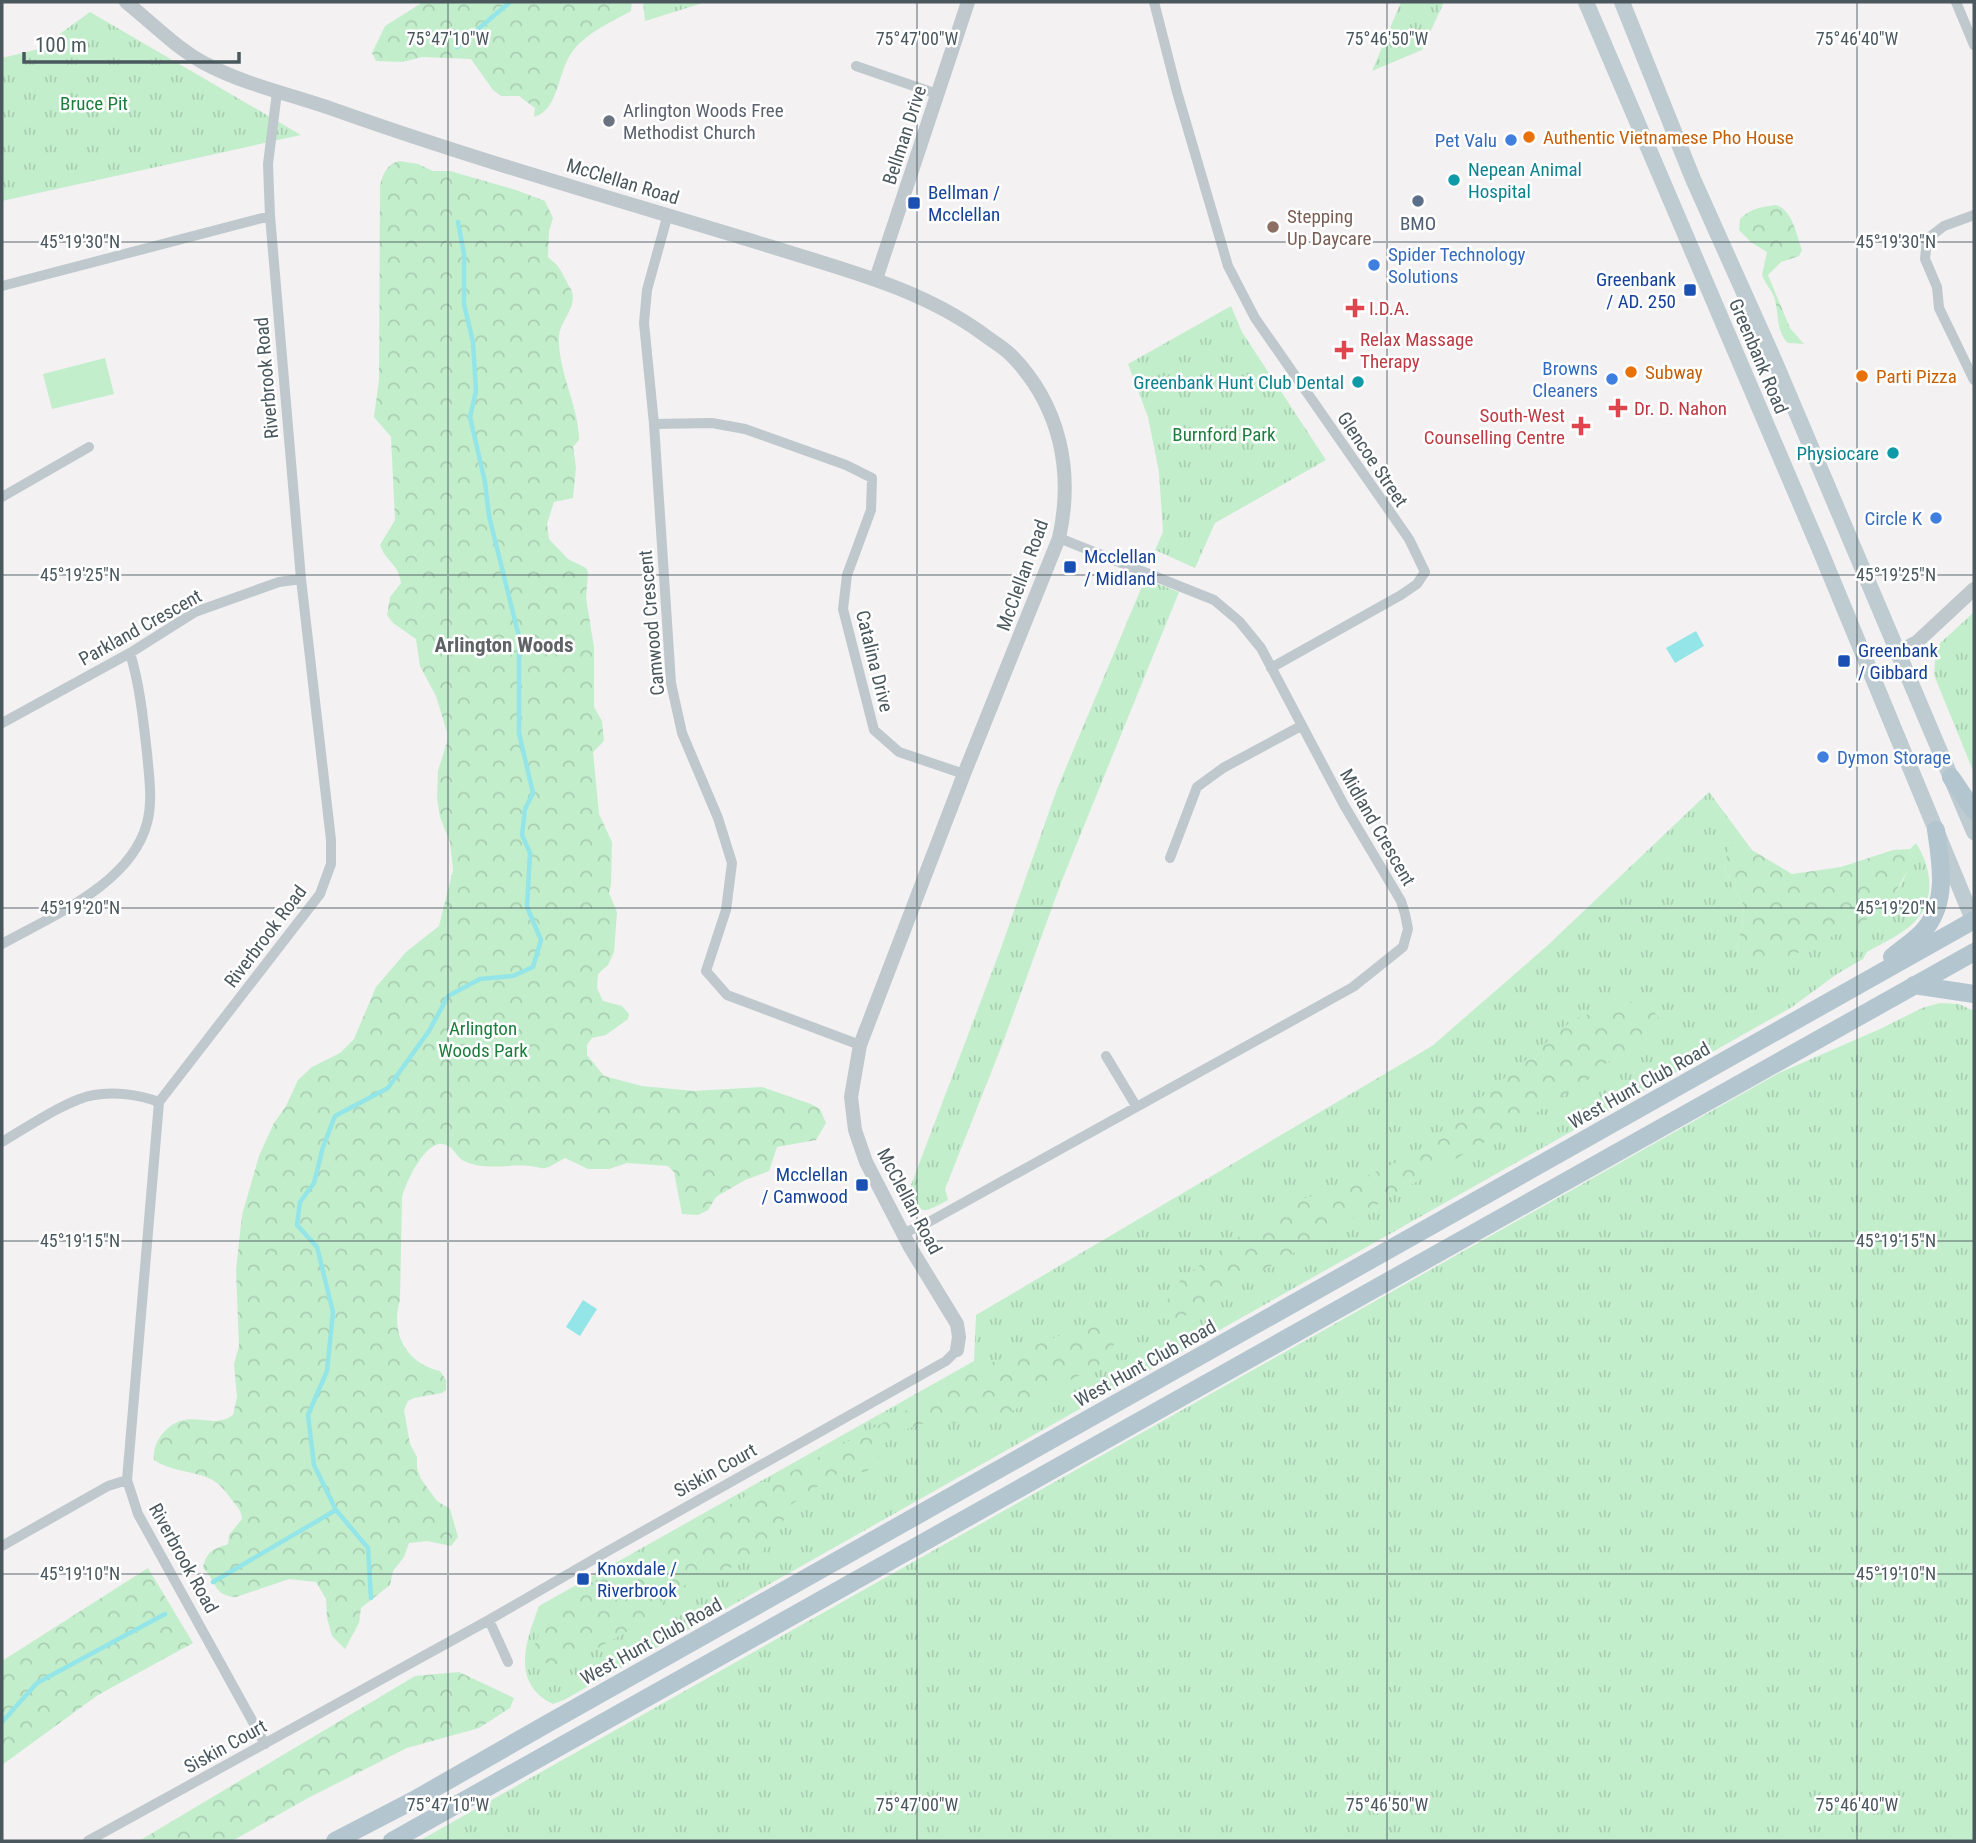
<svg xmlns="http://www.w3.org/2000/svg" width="1976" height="1843" font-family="'Roboto Condensed',sans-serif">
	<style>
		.grass { fill: url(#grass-tufts) }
		.forest { fill: url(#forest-crowns) }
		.pitch { fill: #c3eecc }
		.water { fill: #93e5e8 }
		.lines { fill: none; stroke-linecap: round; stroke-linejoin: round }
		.stream { stroke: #93e5e8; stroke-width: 4.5 }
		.minor { stroke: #bec8cd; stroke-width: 10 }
		.tertiary { stroke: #bec8cd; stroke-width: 14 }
		.secondary { stroke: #becbd1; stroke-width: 16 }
		.primary { stroke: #b3c5ce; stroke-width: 18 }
		.ticks { fill: none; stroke: #4a585e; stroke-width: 2; stroke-opacity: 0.45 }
		.worship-dot { fill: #6b7280; stroke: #fff; stroke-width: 2.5 }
		.food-dot { fill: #e8710a; stroke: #fff; stroke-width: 2.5 }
		.shop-dot { fill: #3f7fe0; stroke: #fff; stroke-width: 2.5 }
		.culture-dot { fill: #0f9aa8; stroke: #fff; stroke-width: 2.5 }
		.service-dot { fill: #5c6f8a; stroke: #fff; stroke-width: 2.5 }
		.transit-dot { fill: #1a4fb4; stroke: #fff; stroke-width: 2.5 }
		.education-dot { fill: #8d6e63; stroke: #fff; stroke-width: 2.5 }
		.health-dot { fill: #e0444e; stroke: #fff; stroke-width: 2.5 }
		.labels { text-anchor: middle; stroke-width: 5; stroke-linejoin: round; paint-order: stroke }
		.park-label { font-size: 19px; fill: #1d7d3c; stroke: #fff }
		.worship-label { font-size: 19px; fill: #5b616d; stroke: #fff; text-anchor: start }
		.street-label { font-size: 19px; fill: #4a585e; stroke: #fff }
		.food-label { font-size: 19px; fill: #c56008; stroke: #fff; text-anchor: start }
		.shop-label { font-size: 19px; fill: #366cbe; stroke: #fff; text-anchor: end }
		.culture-label { font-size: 19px; fill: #0d838f; stroke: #fff; text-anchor: end }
		.transit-label { font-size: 19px; fill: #164399; stroke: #fff; text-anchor: start }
		.education-label { font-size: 19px; fill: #785e54; stroke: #fff; text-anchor: start }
		.service-label { font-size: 19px; fill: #4e5e75; stroke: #fff }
		.health-label { font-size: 19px; fill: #be3a42; stroke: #fff; text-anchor: start }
		.neighbourhood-label { font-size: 21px; font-weight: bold; fill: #5e6366; stroke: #fff }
		.ticks-label { font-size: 18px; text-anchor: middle; fill: #4a585e; stroke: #fff; stroke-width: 5; stroke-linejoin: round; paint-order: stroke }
	</style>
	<defs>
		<pattern id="grass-tufts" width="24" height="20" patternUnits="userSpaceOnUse" patternTransform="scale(1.75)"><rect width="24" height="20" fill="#c3eecc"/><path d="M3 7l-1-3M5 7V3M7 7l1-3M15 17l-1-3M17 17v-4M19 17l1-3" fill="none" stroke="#a9ceb2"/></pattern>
		<pattern id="forest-crowns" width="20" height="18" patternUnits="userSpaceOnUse" patternTransform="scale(1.75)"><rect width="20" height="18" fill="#c3eecc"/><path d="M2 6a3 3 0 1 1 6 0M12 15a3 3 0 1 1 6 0" fill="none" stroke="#a9ceb2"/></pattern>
	</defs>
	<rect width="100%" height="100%" fill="#f3f1f2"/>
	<path class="grass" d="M643,2H706L645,21Z
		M1401,2H1444L1422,50L1372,71Z
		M90,12L301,135L2,201V58L39,49Z
		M1231,306L1242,332L1326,460L1215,523L1195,568L1155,550L1163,532L1159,472L1148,417L1128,364Z
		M1145,579L1179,592L1062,880L1002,1045L945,1189L948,1200C927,1211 920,1218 908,1193L1001,948L1057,789Z
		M1974,612V773L1934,675L1936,647Z
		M1709,792L1752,850L1729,846L1724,869L1744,906L1737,955L1876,915C1894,897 1912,875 1910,849L1916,843C1933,870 1937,904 1909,927C1897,937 1880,944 1867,952L1863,959L1837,974L1792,1007L564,1700L553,1704C510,1683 526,1641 539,1606L974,1361L976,1315L1432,1046L1548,945Z
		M1940,1003L1959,1004L1974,1011V1841H419L1779,1073L1880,1029L1922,1008Z"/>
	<path class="forest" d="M423,2H632L631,11C610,23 581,35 569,57C558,75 557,111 534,117L535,108L519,96H501L493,90L471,59L422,57L403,62L376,61L372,53L385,26Z
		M399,161L418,164L433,171H450L516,190L545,201L553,218L549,231L548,257C561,268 559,268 567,282C568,286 571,288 572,292C577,309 559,321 559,338C558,372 579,407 579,440L573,447L576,467L573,498L554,502L547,524L549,539L568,559L586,568L588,572L586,598L594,647V707L602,721L604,741L593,752L599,814L612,842L611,884L609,893L617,912L614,952L608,965L598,974L597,988L603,1001L622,1006L629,1014L628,1019L606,1035L592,1038L587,1045V1055L604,1076L642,1086L694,1091L762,1087L811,1104L820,1109L826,1123L816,1140L777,1147L769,1171L745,1180L716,1197L708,1210L698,1215L682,1214L674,1172L668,1166L627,1163L609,1169H588L565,1158C559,1161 551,1167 545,1168C540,1169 534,1166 529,1166C508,1164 484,1171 464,1161C456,1157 454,1146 443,1144C425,1141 406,1182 402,1197L400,1300C390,1333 406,1363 440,1371L446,1380V1390L442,1393L414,1398L408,1401L404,1410L410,1444L417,1457V1468L421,1479L437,1501L450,1509L458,1537L451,1546L427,1541L409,1543L404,1557L393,1571L390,1585L361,1608L359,1623L345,1649L332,1636L327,1618L326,1599L316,1582L289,1579L236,1597C213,1596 217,1581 203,1568C206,1551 214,1549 228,1544L229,1535L242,1519C241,1507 234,1504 228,1495C210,1467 180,1477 154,1460C153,1448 157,1439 166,1430C190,1407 211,1431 233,1415L237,1397L234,1364L239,1346L236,1270L242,1215L259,1156L274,1123L286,1106L298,1080L312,1067L340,1053L354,1039L376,987L406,952L439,926L453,870L450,842L440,817L437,798L438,771L447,742V732L436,696L420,666L416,639L393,623L387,615L390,597L401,583C399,564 385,561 380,545L395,520L391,437L374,417L379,380L380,186C382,175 387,164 399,161Z
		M1776,205C1793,211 1796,234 1802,250L1799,256L1781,262L1768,275L1790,328L1804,344L1788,343C1776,331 1779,316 1775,300C1773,291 1765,284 1762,275L1767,252L1752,243L1739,230L1740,219C1751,208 1761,207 1776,205Z
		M1729,845L1752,850L1792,874L1841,867L1893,850L1910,849L1911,864L1892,899L1876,915L1773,965H1754L1737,955L1744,906L1724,869Z
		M1629,1001L1653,1011L1664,1024L1648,1044L1616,1056L1556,1101L1176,1321L1156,1317L1182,1278L1285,1204L1343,1187L1414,1154L1574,1019Z
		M1081,1327H1100L1113,1332L1114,1345L1099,1365L1008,1413L985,1420L956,1423L928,1422L898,1432L887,1440L875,1464L866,1472H846L834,1475L789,1506L780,1530L756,1558L685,1585L664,1601L654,1616L568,1665L529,1662C536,1639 543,1620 561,1603L725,1507L935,1395L973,1370Z
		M148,1568L193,1643L98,1695L2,1765V1661Z
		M459,1672L514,1698L510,1708L479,1728L407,1748L308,1798L232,1841H139L415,1676Z"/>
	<path class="pitch" d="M105,358L114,394L52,409L43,374Z"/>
	<path class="water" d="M1696,631L1704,646L1675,663L1666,648Z
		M583,1300L597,1309L580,1336L566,1327Z"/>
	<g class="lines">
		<path class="stream" d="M457,47L510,2
			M213,1582L336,1510
			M371,1598L368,1548L336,1510L314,1465L308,1415L327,1371L333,1312L317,1247L297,1225L300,1202L314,1183L323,1147L335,1116L388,1088L429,1031L448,996L480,979L513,976L533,967L541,940L527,907L530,853L522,835L525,809L533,793L519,733V637L489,516L485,482L470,417L476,391L473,342L464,304V254L458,222
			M2,1722L37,1683L165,1614"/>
		<path class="minor" d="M1154,2L1177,92L1228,266L1255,318L1409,539L1425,572L1417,584L1401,595L1271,668
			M1956,2L1974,45
			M856,66L937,94
			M668,214L647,290L644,323L654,424L671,683L682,733L718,818L732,863L726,910L706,971L727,995L860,1045
			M1974,215L1944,226L1927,239L1925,259L1937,287L1939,308L1974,380
			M2,286L270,216
			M654,424L712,423L745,429L846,465L872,478L871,510L847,575L843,609L874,730L899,752L964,774
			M2,497L89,447
			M2,723L130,653L195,612L279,582L301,579
			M1170,858L1197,787L1223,768L1301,726
			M2,944C52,916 131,884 147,823C153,801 149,776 147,753C143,718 140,686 130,653
			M1106,1056L1136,1106
			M2,1142C26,1128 68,1099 94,1095C115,1091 140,1095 159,1102
			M904,1233L927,1223L1353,987L1403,947L1408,929L1405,914L1401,901L1344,805L1261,648L1239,621L1214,600L1059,538
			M2,1546L108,1486L127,1480
			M489,1620L508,1662
			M265,1744L138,1514L127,1480L159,1102L320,894L331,864V840L301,579L270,216L268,164L277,92
			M88,1841L489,1620L608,1551L946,1361L957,1350"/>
		<path class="tertiary" d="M126,2C151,22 175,47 204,63C247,86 295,95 341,112C482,162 626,202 769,246C844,270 918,287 983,334C992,341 1003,347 1011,355C1060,405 1074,471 1059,538L964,774L860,1045L851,1097L855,1130L866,1162L910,1247L957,1324L959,1337L957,1350
			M876,279L968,2
			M1898,652L1917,642L1974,589"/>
		<path class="secondary" d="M1586,2L1820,550L1974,922
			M1622,2L1693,179L1775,362L1974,832"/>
		<path class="primary" d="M1951,777L1974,811
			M1892,957C1902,948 1916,940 1925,929C1948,901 1941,863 1936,830
			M1914,985L1974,994
			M335,1841L414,1800L545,1725L1974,920
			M392,1841L1974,952"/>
	</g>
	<path class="ticks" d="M448,2V1841M917,2V1841M1387,2V1841M1857,2V1841M2,242H1974M2,575H1974M2,908H1974M2,1241H1974M2,1574H1974"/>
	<circle class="worship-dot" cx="609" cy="121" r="7"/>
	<g class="food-dot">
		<circle cx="1529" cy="137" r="7"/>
		<circle cx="1631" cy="372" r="7"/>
		<circle cx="1862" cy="376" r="7"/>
	</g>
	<g class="shop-dot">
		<circle cx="1511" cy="140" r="7"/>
		<circle cx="1374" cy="265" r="7"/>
		<circle cx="1612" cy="379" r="7"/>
		<circle cx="1936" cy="518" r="7"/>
		<circle cx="1823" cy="757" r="7"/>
	</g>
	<g class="culture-dot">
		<circle cx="1454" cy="180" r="7"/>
		<circle cx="1358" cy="382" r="7"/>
		<circle cx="1893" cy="453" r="7"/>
	</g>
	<circle class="service-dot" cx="1418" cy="201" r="7"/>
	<g class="transit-dot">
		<rect x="907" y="196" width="14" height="14" rx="3.5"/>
		<rect x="1683" y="283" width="14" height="14" rx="3.5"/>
		<rect x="1063" y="560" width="14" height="14" rx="3.5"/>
		<rect x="1837" y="654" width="14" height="14" rx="3.5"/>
		<rect x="855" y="1178" width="14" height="14" rx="3.5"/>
		<rect x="576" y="1572" width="14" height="14" rx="3.5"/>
	</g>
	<circle class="education-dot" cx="1273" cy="227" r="7"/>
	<g class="health-dot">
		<path d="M1351.5 297.5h7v7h7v7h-7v7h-7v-7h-7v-7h7z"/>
		<path d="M1340.5 339.5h7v7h7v7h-7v7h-7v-7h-7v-7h7z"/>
		<path d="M1614.5 397.5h7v7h7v7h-7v7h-7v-7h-7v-7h7z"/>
		<path d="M1577.5 415.5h7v7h7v7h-7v7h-7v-7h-7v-7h7z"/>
	</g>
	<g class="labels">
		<g class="park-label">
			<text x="94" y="110">Bruce Pit</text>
			<text x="1224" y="441">Burnford Park</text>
			<text x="483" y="1035">Arlington<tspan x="483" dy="22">Woods Park</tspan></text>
		</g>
		<g class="worship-label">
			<text x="623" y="117">Arlington Woods Free<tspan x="623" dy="22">Methodist Church</tspan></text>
		</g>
		<g class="street-label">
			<text transform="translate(904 135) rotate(-72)" y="7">Bellman Drive</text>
			<text transform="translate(623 181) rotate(17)" y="7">McClellan Road</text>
			<text transform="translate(1759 356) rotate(67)" y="7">Greenbank Road</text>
			<text transform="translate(266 378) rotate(-95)" y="7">Riverbrook Road</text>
			<text transform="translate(1373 459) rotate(56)" y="7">Glencoe Street</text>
			<text transform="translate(1022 575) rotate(-70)" y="7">McClellan Road</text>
			<text transform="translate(651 623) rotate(-95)" y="7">Camwood Crescent</text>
			<text transform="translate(140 627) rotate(-29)" y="7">Parkland Crescent</text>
			<text transform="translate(875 661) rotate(76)" y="7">Catalina Drive</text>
			<text transform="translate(1378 827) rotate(60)" y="7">Midland Crescent</text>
			<text transform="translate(265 936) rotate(-53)" y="7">Riverbrook Road</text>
			<text transform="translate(1639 1085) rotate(-29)" y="7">West Hunt Club Road</text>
			<text transform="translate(910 1201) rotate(62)" y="7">McClellan Road</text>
			<text transform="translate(1145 1363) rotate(-29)" y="7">West Hunt Club Road</text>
			<text transform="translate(715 1470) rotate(-29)" y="7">Siskin Court</text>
			<text transform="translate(184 1558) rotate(61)" y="7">Riverbrook Road</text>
			<text transform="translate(651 1641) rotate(-29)" y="7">West Hunt Club Road</text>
			<text transform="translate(225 1746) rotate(-29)" y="7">Siskin Court</text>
		</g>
		<g class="food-label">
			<text x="1543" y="144">Authentic Vietnamese Pho House</text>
			<text x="1645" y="379">Subway</text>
			<text x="1876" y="383">Parti Pizza</text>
		</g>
		<g class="shop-label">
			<text x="1497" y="147">Pet Valu</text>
			<text x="1388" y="261" text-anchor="start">Spider Technology<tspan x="1388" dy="22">Solutions</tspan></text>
			<text x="1598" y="375">Browns<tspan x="1598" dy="22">Cleaners</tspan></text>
			<text x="1922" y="525">Circle K</text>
			<text x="1837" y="764" text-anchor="start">Dymon Storage</text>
		</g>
		<g class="culture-label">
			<text x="1468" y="176" text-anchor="start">Nepean Animal<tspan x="1468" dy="22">Hospital</tspan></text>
			<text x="1344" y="389">Greenbank Hunt Club Dental</text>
			<text x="1879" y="460">Physiocare</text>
		</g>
		<g class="transit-label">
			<text x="928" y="199">Bellman /<tspan x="928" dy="22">Mcclellan</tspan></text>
			<text x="1676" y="286" text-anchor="end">Greenbank<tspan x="1676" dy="22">/ AD. 250</tspan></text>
			<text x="1084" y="563">Mcclellan<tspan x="1084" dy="22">/ Midland</tspan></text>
			<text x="1858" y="657">Greenbank<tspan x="1858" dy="22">/ Gibbard</tspan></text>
			<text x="848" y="1181" text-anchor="end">Mcclellan<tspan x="848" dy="22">/ Camwood</tspan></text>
			<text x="597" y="1575">Knoxdale /<tspan x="597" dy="22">Riverbrook</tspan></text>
		</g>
		<g class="education-label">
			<text x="1287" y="223">Stepping<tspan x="1287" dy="22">Up Daycare</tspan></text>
		</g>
		<g class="service-label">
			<text x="1418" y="230">BMO</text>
		</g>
		<g class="health-label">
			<text x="1369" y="315">I.D.A.</text>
			<text x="1360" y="346">Relax Massage<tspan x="1360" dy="22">Therapy</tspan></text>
			<text x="1634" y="415">Dr. D. Nahon</text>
			<text x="1565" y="422" text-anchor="end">South-West<tspan x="1565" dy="22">Counselling Centre</tspan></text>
		</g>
		<g class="neighbourhood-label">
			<text x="504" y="652">Arlington Woods</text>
		</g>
	</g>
	<g class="ticks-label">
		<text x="448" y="45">75°47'10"W</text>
		<text x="917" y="45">75°47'00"W</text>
		<text x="1387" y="45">75°46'50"W</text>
		<text x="1857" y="45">75°46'40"W</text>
		<text x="80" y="248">45°19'30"N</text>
		<text x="1896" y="248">45°19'30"N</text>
		<text x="80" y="581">45°19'25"N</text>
		<text x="1896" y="581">45°19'25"N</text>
		<text x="80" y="914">45°19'20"N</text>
		<text x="1896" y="914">45°19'20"N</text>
		<text x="80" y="1247">45°19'15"N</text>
		<text x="1896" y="1247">45°19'15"N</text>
		<text x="80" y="1580">45°19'10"N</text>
		<text x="1896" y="1580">45°19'10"N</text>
		<text x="448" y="1811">75°47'10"W</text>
		<text x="917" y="1811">75°47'00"W</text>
		<text x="1387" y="1811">75°46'50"W</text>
		<text x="1857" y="1811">75°46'40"W</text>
	</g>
	<rect width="1976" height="1843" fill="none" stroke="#4a585e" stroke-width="7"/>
	<path d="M24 52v10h215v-10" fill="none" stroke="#4a585e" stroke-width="3.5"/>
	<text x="35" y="52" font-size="21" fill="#4a585e" stroke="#ffffff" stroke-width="5" paint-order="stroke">100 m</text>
</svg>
